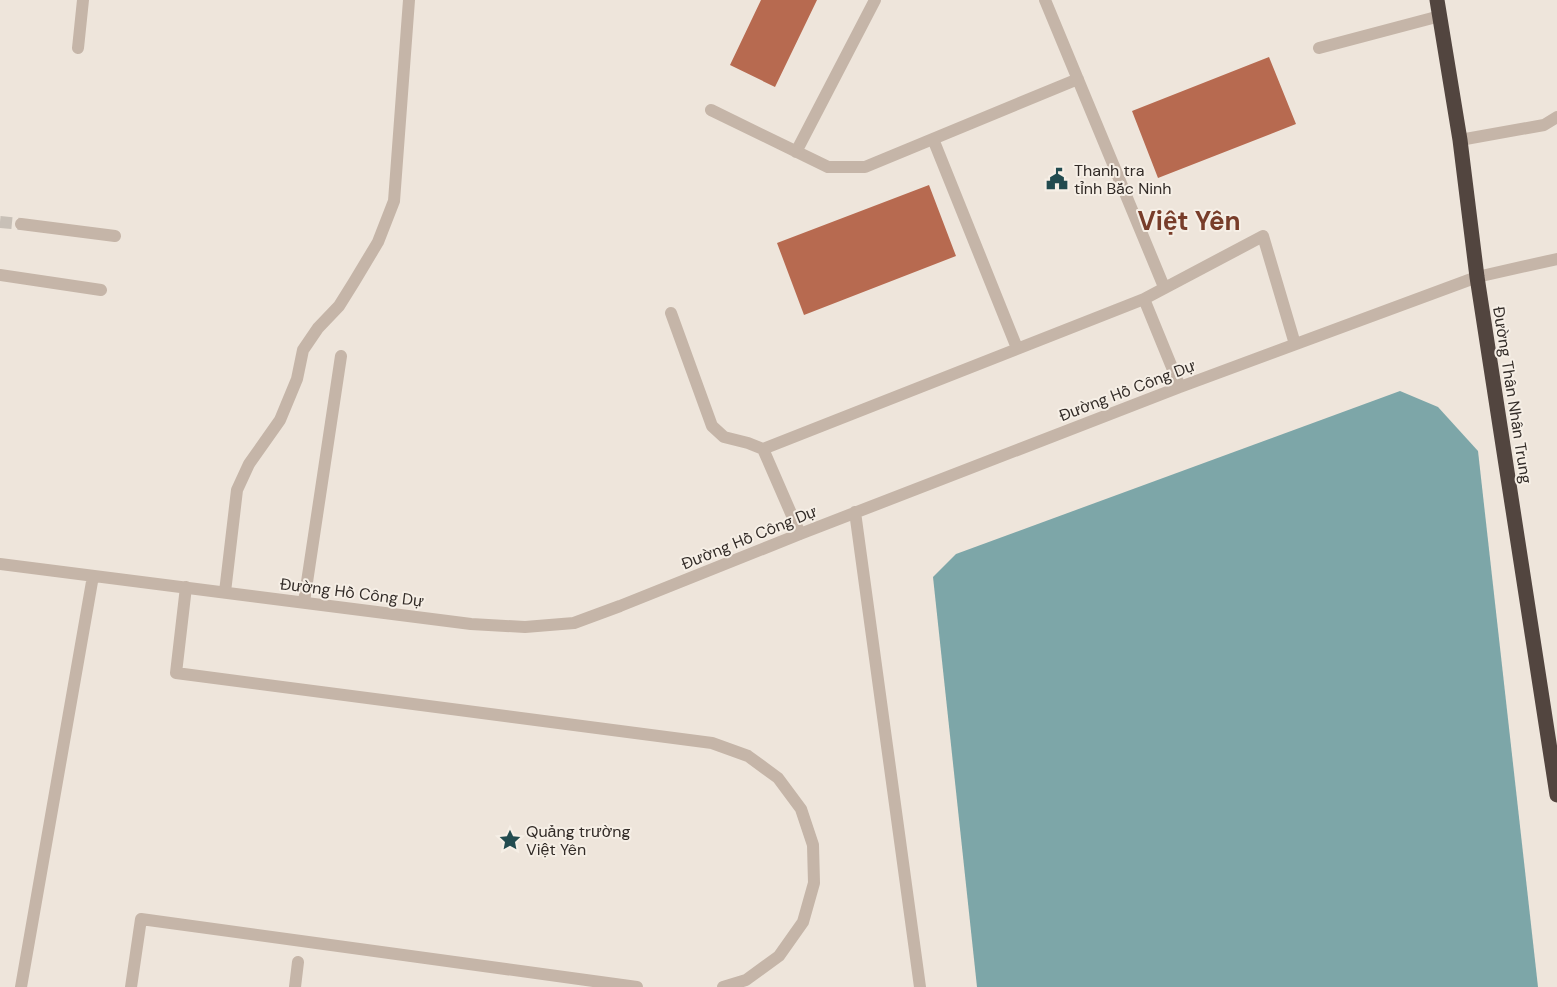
<svg xmlns="http://www.w3.org/2000/svg" width="1557" height="987" font-family="'DM Sans',sans-serif">
	<style>
		.water { fill: #7da6a8 }
		.building { fill: #b76a50 }
		.lines { fill: none; stroke-linecap: round; stroke-linejoin: round }
		.minor-tunnel { stroke: #c8c0b7; stroke-width: 12; stroke-dasharray: 12 6; stroke-linecap: butt }
		.minor { stroke: #c5b5a8; stroke-width: 12 }
		.highway { stroke: #52453f; stroke-width: 15 }
		.labels { text-anchor: middle; stroke-width: 4; stroke-linejoin: round; paint-order: stroke }
		.poi-label { font-size: 16px; fill: #322b27; stroke: #f6efe6; text-anchor: start }
		.street-label { font-size: 16px; fill: #322b27; stroke: #f6efe6 }
		.town-label { font-size: 26px; font-weight: bold; fill: #783d2a; stroke: #f6efe6 }
	</style>
	<rect width="100%" height="100%" fill="#eee5db"/>
	<path class="water" d="M1400,391L1438,407L1478,451L1538,987H977L933,577L956,554Z"/>
	<path class="building" d="M761,0H817L775,87L730,65Z
		M1269,57L1296,124L1158,178L1132,111Z
		M929,185L956,256L804,315L777,243Z"/>
	<g class="lines">
		<path class="minor-tunnel" d="M0,222L21,224"/>
		<path class="minor" d="M1045,0L1164,287
			M78,48L83,0
			M1319,48L1440,16
			M711,110L828,167H865L1078,79
			M933,139L1017,348
			M1460,140L1544,125L1557,117
			M796,152L875,0
			M21,224L115,236
			M0,275L101,290
			M1144,299L1180,387
			M671,313L712,426L724,437L748,443L763,449L800,534
			M763,449L1144,299L1263,236L1295,344
			M855,512L920,987
			M0,564L471,624L525,627L574,623L620,606L800,534L1180,387L1477,277L1557,259
			M186,587L176,673L712,743L748,756L778,778L801,809L813,845L814,883L803,922L779,956L746,980L723,987
			M225,592L237,490L249,464L280,420L297,379L303,350L318,328L339,306L354,282L378,242L394,201L409,0
			M304,602L341,356
			M21,987L93,576
			M131,987L141,919L637,987
			M295,987L298,962"/>
		<path class="highway" d="M1437,0L1460,140L1477,277L1557,795"/>
	</g>
	<defs>
		<g id="civic-bare" transform="scale(1.725)"><path d="M-.6-6.5H3V-4.5H.6V-3L4-1V1h2V6H-6V1h2V-1L-.6-3ZM-1.2 2.5V6h2.4V2.5Z" fill="#224b4f" stroke="#f6efe6" stroke-width="2.5" paint-order="stroke"/></g>
		<g id="sight-bare" transform="scale(1.725)"><path d="M0-6L1.8-2.2L6-1.7L2.9 1.2L3.7 5.4L0 3.3L-3.7 5.4L-2.9 1.2L-6-1.7L-1.8-2.2Z" fill="#224b4f" stroke="#f6efe6" stroke-width="2.5" paint-order="stroke"/></g>
	</defs>
	<g fill-rule="evenodd">
		<use href="#civic-bare" x="1057" y="179"/>
		<use href="#sight-bare" x="510" y="840"/>
	</g>
	<g class="labels">
		<g class="poi-label">
			<text x="1074" y="176">Thanh tra<tspan x="1074" dy="18">tỉnh Bắc Ninh</tspan></text>
			<text x="526" y="837">Quảng trường<tspan x="526" dy="18">Việt Yên</tspan></text>
		</g>
		<g class="street-label">
			<text transform="translate(1127 390) rotate(-21)" y="6">Đường Hồ Công Dự</text>
			<text transform="translate(1513 395) rotate(81)" y="6">Đường Thân Nhân Trung</text>
			<text transform="translate(749 537) rotate(-22)" y="6">Đường Hồ Công Dự</text>
			<text transform="translate(352 592) rotate(7)" y="6">Đường Hồ Công Dự</text>
		</g>
		<g class="town-label">
			<text x="1189" y="230">Việt Yên</text>
		</g>
	</g>
</svg>
